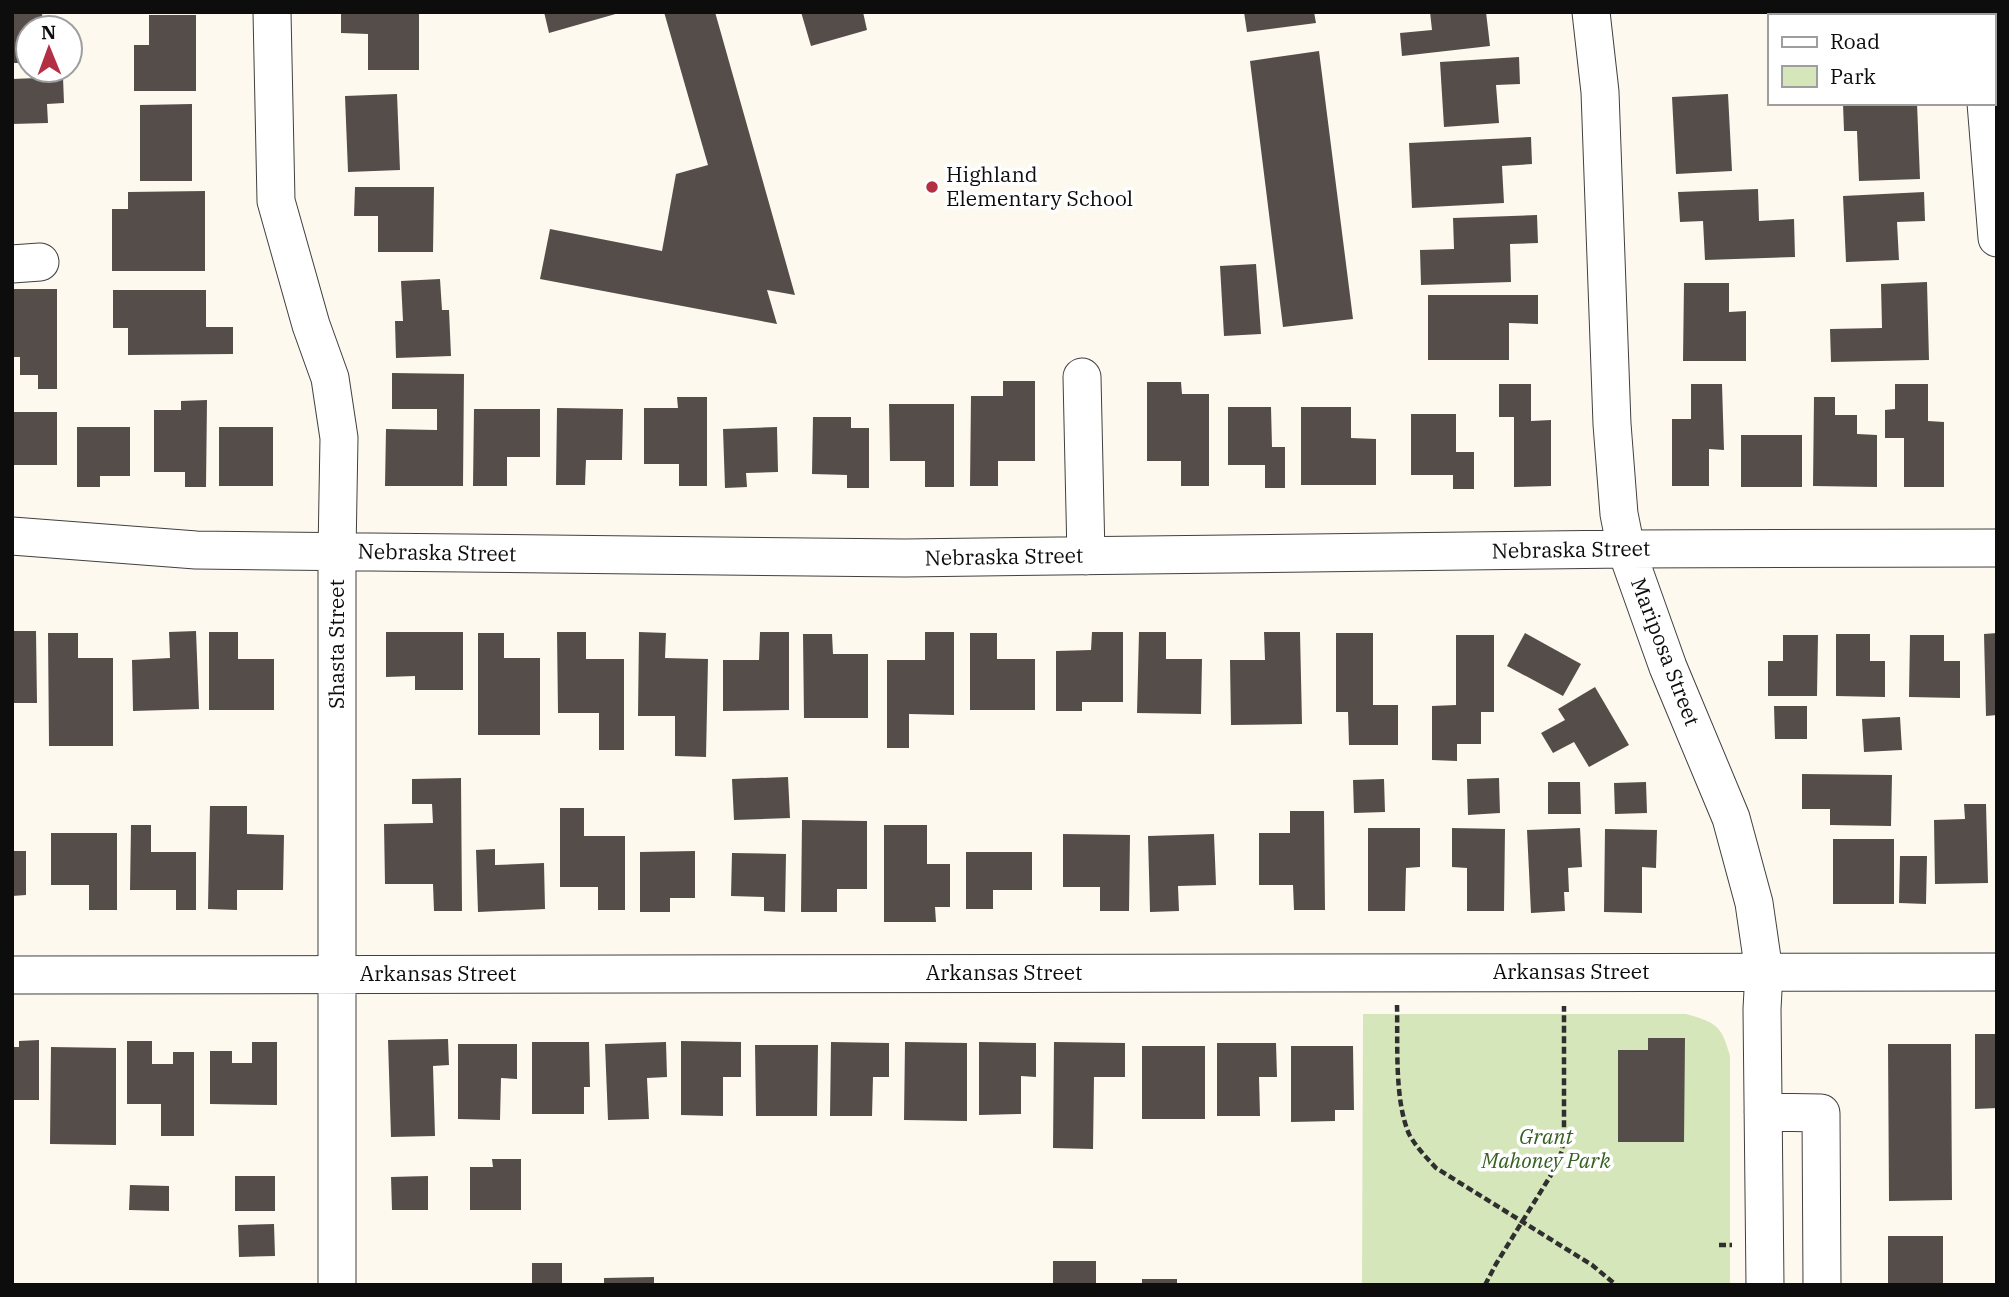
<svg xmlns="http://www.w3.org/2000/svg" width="2009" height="1297" font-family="'IBM Plex Serif',serif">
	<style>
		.green { fill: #d6e6bb }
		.building { fill: #554d4a }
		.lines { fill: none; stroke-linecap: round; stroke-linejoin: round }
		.minor-casing { stroke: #404040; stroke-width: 39 }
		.path { stroke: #2f2f2f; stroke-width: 4.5; stroke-dasharray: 7 3.5; stroke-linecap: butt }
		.minor { stroke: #fff; stroke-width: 37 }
		.poi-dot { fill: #b33044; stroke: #fff; stroke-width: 2.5 }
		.labels { text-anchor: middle; stroke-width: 7; stroke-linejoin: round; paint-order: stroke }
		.poi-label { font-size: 21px; fill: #0d0d0d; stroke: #fff; text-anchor: start }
		.street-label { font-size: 21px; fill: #0d0d0d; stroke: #fff }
		.park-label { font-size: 21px; font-style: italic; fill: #366022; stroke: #fff }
	</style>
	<rect width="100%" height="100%" fill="#fef9ee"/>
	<path class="green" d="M1363,1014H1686C1717,1023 1721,1025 1730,1056V1285H1362Z"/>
	<path class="building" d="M12,12H42L43,28H28V63H12Z
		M341,12H419V70H368V34L341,33Z
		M544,12H619V13L549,33Z
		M664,12H715L795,295L767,290L777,324L540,279L550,229L662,251L676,174L708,165Z
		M801,12H863L867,30L811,46Z
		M1244,12H1314L1316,23L1247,32Z
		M1430,12H1486L1490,46L1402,56L1400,33L1432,30Z
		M1856,12H1910V16H1857Z
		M149,15H196V91H134V45H149Z
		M1319,51L1353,319L1283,327L1250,61Z
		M1519,57L1520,84L1496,85L1499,123L1444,127L1440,62Z
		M63,77L64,103L47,104L48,123L12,124V79Z
		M397,94L400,170L348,172L345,96Z
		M1728,94L1732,171L1676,174L1672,97Z
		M1917,103L1920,179L1859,181L1857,131H1844L1843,104Z
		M192,104V181H140V105Z
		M1531,137L1532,164L1502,166L1504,203L1412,208L1409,143Z
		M355,187H434L433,252H378V216H354Z
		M1758,189L1759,221L1794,219L1795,257L1705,260L1703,221L1680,222L1678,192Z
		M205,191V271H112V209H128V192Z
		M1924,192L1925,221L1897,222L1899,260L1846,262L1843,196Z
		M1537,215L1538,243L1510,244L1511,282L1421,285L1420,250L1454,249L1453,218Z
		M1256,264L1261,334L1224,336L1220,266Z
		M440,279L442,310H449L451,356L396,358L395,321H403L401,281Z
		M1927,282L1929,360L1831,362L1830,329L1882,328L1881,284Z
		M1684,283H1729V312L1746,311V361H1683Z
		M12,289H57V389H38V375H20V357H12Z
		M113,290H206V327H233V354L128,355V328H113Z
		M1428,295H1538V324L1509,323V360H1428Z
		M392,373L464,374L463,486H385L386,429L437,430V409H392Z
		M1003,381H1035V461H998V486H970L971,396H1003Z
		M1147,382H1181L1182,394H1209V486H1181V461H1147Z
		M1499,384H1531V421L1551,420V486L1514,487V417H1499Z
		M1691,384H1722L1724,450L1709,449V486H1672V419H1691Z
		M1895,384H1928V421L1944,422V487H1904V438H1885V410L1895,409Z
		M677,397H707V486H679V464H644V408H678Z
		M1814,397H1835V415H1857V434L1877,435V487L1813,486Z
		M207,400L206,487H185V472H154V410H181V401Z
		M889,404H954V487H925V461H890Z
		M1228,407H1271L1272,447H1285V488H1265V465H1228Z
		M1301,407H1351V438L1376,439V485H1301Z
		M557,408L623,409L622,460H586L585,485H556Z
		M474,409H540V457H507V486H473Z
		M12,412H57V465H12Z
		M1411,414H1456V452H1474V489H1453V475H1411Z
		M813,417H851V428H869V488H847V475L812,474Z
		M77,427H130V476H100V487H77Z
		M219,427H273V486H219Z
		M777,427L778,472L746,473L747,487L725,488L723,429Z
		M1741,435H1802V487H1741Z
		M12,631H36L37,703H12Z
		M196,631L199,709L133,711L132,660L170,658L169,632Z
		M209,632H238V659H274V710H209Z
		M386,632H463V690H415V676L386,677Z
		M557,632H586V659H624V750H599V713H558Z
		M639,632L666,633L665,658L708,659L706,757L675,756V716H638Z
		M760,632H789V710L723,711V660H759Z
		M925,632H954V715L909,714V748H887V660H925Z
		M1092,632H1123V702H1082V711H1056V651L1091,650Z
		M1139,632H1166V659H1202L1201,714L1137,713Z
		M1264,632H1300L1302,724L1231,725L1230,660H1265Z
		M48,633H78V658H113V746H49Z
		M478,633H504V658H540V735H478Z
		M970,633H997V659H1035V710H970Z
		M1336,633H1373V705H1398V745H1349L1348,712H1336Z
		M1525,633L1581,664L1563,696L1507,666Z
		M1997,633V715L1986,716L1984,634Z
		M803,634H832L833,654H868V718H804Z
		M1836,634H1870V661H1885V697L1836,696Z
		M1456,635H1494V712H1481V744H1457V761L1432,760V706L1456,705Z
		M1783,635H1818L1817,696H1768V661H1783Z
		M1910,635H1944V661H1960V698L1909,697Z
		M1595,687L1629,745L1589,767L1574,742L1553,753L1541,733L1565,720L1558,709Z
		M1774,706H1807V739H1775Z
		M1900,717L1902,750L1864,752L1862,719Z
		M1802,774L1892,775L1891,826L1830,825V809H1802Z
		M788,777L790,818L734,820L732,779Z
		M461,778L462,911H434L433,884H385L384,824L433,823L432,804H412V779Z
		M1499,778L1500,813L1468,815L1467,779Z
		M1384,779L1385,812L1354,813L1353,780Z
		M1548,782H1580L1581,814H1548Z
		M1646,782L1647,813L1615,814L1614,783Z
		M1964,804H1986L1988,883L1935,884L1934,820L1965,819Z
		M210,806H247V834L284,835L283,890H237V910L208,909Z
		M560,808H584V836H625V910H598V887H560Z
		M1290,811H1324L1325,910H1294L1293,885H1259V833H1290Z
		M802,820L867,821V889H837V912H801Z
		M131,825H151V852H196V910H176V890H130Z
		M884,825H927V864H950V907H935L936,922H884Z
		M1368,828H1420V867L1406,868L1405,911H1368Z
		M1452,828L1505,829L1504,911H1467V868L1452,867Z
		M1580,828L1582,867L1568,868L1569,892H1564L1565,911L1531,913L1527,830Z
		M1605,829L1657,830L1656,868L1642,867V913L1604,912Z
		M51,833H117V910H89V885H51Z
		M1063,834L1130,835L1129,911H1100V887H1063Z
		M1214,834L1216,885L1178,886L1179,911L1150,912L1148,836Z
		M1833,839H1894V904H1833Z
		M495,849V865L544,863L545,909L478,912L476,850Z
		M12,851H26V895L12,896Z
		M695,851V898H670V912H640V852Z
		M966,852H1032V890H993V909H966Z
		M732,853L786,854L785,912L764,911V897L731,896Z
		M1900,856H1927L1926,904L1899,903Z
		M1975,1034H1997V1108L1975,1109Z
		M1648,1038H1685L1684,1142H1618V1050H1648Z
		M448,1039L449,1065L433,1066L435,1136L391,1137L388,1040Z
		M39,1040V1100H12V1047H19V1041Z
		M127,1041H152V1064H173V1052H194V1136H161V1104H127Z
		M681,1041L741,1042V1077H723V1116L681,1115Z
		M252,1042H277V1105L210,1104V1051H232V1063H252Z
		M532,1042H589L590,1087H584V1114H532Z
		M666,1042L667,1077L647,1078L649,1119L608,1120L605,1044Z
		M831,1042L889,1043V1077H873L872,1116H830Z
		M905,1042L967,1043V1121L904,1120Z
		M979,1042L1036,1043V1077L1021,1076V1114L979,1115Z
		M1054,1042L1125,1043V1077H1094L1093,1149L1053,1148Z
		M1217,1043H1276L1277,1077H1259L1260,1116H1217Z
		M458,1044H517V1079L501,1078L500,1120L458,1119Z
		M1888,1044H1951L1952,1200L1889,1201Z
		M755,1045H818L817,1116H756Z
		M1142,1046H1205V1119H1142Z
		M1291,1046H1353L1354,1110H1335V1121L1291,1122Z
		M51,1047L116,1048V1145L50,1144Z
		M492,1159H521V1210H470V1167H493Z
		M235,1176H275V1211H235Z
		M428,1176V1210H392L391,1177Z
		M130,1185L169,1186V1211L129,1210Z
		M274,1224L275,1256L239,1257L238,1225Z
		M1888,1236H1943V1285H1888Z
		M1053,1261H1096V1285H1053Z
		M532,1263H562V1285H532Z
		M654,1277V1285H604V1278Z
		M1142,1279H1177V1285H1142Z"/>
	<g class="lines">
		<g class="minor-casing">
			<path id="minor" d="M272,12L276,201L311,325L330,378L339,438L337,552V1285
				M1591,12L1600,92L1612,424L1619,514L1626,549L1668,667L1731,818L1754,903L1764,972L1762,1009L1765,1285
				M1979,12V16
				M1986,103L1997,238
				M12,264L40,262
				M1082,377L1086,556
				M12,536L196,550L905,558L1626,549L1997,548
				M12,975L1997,972
				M1763,1112L1821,1113L1822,1285"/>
		</g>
		<path class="path" d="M1397,1005C1398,1043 1394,1099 1409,1134C1416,1147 1426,1157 1436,1168L1592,1265L1616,1285
			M1719,1245H1732
			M1485,1285L1496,1264L1551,1175L1562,1151L1564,1128V1006"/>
		<use href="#minor" class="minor"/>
	</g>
	<circle class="poi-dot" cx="932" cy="187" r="7"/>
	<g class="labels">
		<g class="poi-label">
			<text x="946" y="182">Highland<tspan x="946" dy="24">Elementary School</tspan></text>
		</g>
		<g class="street-label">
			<text transform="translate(1571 550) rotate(-1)" y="7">Nebraska Street</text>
			<text transform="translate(437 553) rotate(1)" y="7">Nebraska Street</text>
			<text transform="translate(1004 557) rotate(-1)" y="7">Nebraska Street</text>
			<text transform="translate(337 644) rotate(-90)" y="7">Shasta Street</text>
			<text transform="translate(1665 652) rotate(69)" y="7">Mariposa Street</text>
			<text x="1571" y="979">Arkansas Street</text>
			<text x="1004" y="980">Arkansas Street</text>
			<text x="438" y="981">Arkansas Street</text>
		</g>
		<g class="park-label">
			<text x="1546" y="1144">Grant<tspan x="1546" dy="24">Mahoney Park</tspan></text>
		</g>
	</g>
	<rect width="2009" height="1297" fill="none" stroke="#0d0d0d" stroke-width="28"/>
	<rect x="1768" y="14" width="228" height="91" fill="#ffffff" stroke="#9e9e9e" stroke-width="2"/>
	<rect x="1782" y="37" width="35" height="10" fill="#ffffff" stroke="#9e9e9e" stroke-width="2"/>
	<text x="1830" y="49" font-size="21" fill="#0d0d0d">Road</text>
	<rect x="1782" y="66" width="35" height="21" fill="#d6e6bb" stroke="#9e9e9e" stroke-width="2"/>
	<text x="1830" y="84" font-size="21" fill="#0d0d0d">Park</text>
	<g transform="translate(49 49) rotate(359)"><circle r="33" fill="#ffffff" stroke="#9e9e9e" stroke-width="2"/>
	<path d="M0-5L12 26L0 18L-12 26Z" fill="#b33044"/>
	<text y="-10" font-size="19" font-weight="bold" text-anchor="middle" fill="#0d0d0d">N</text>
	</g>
</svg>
